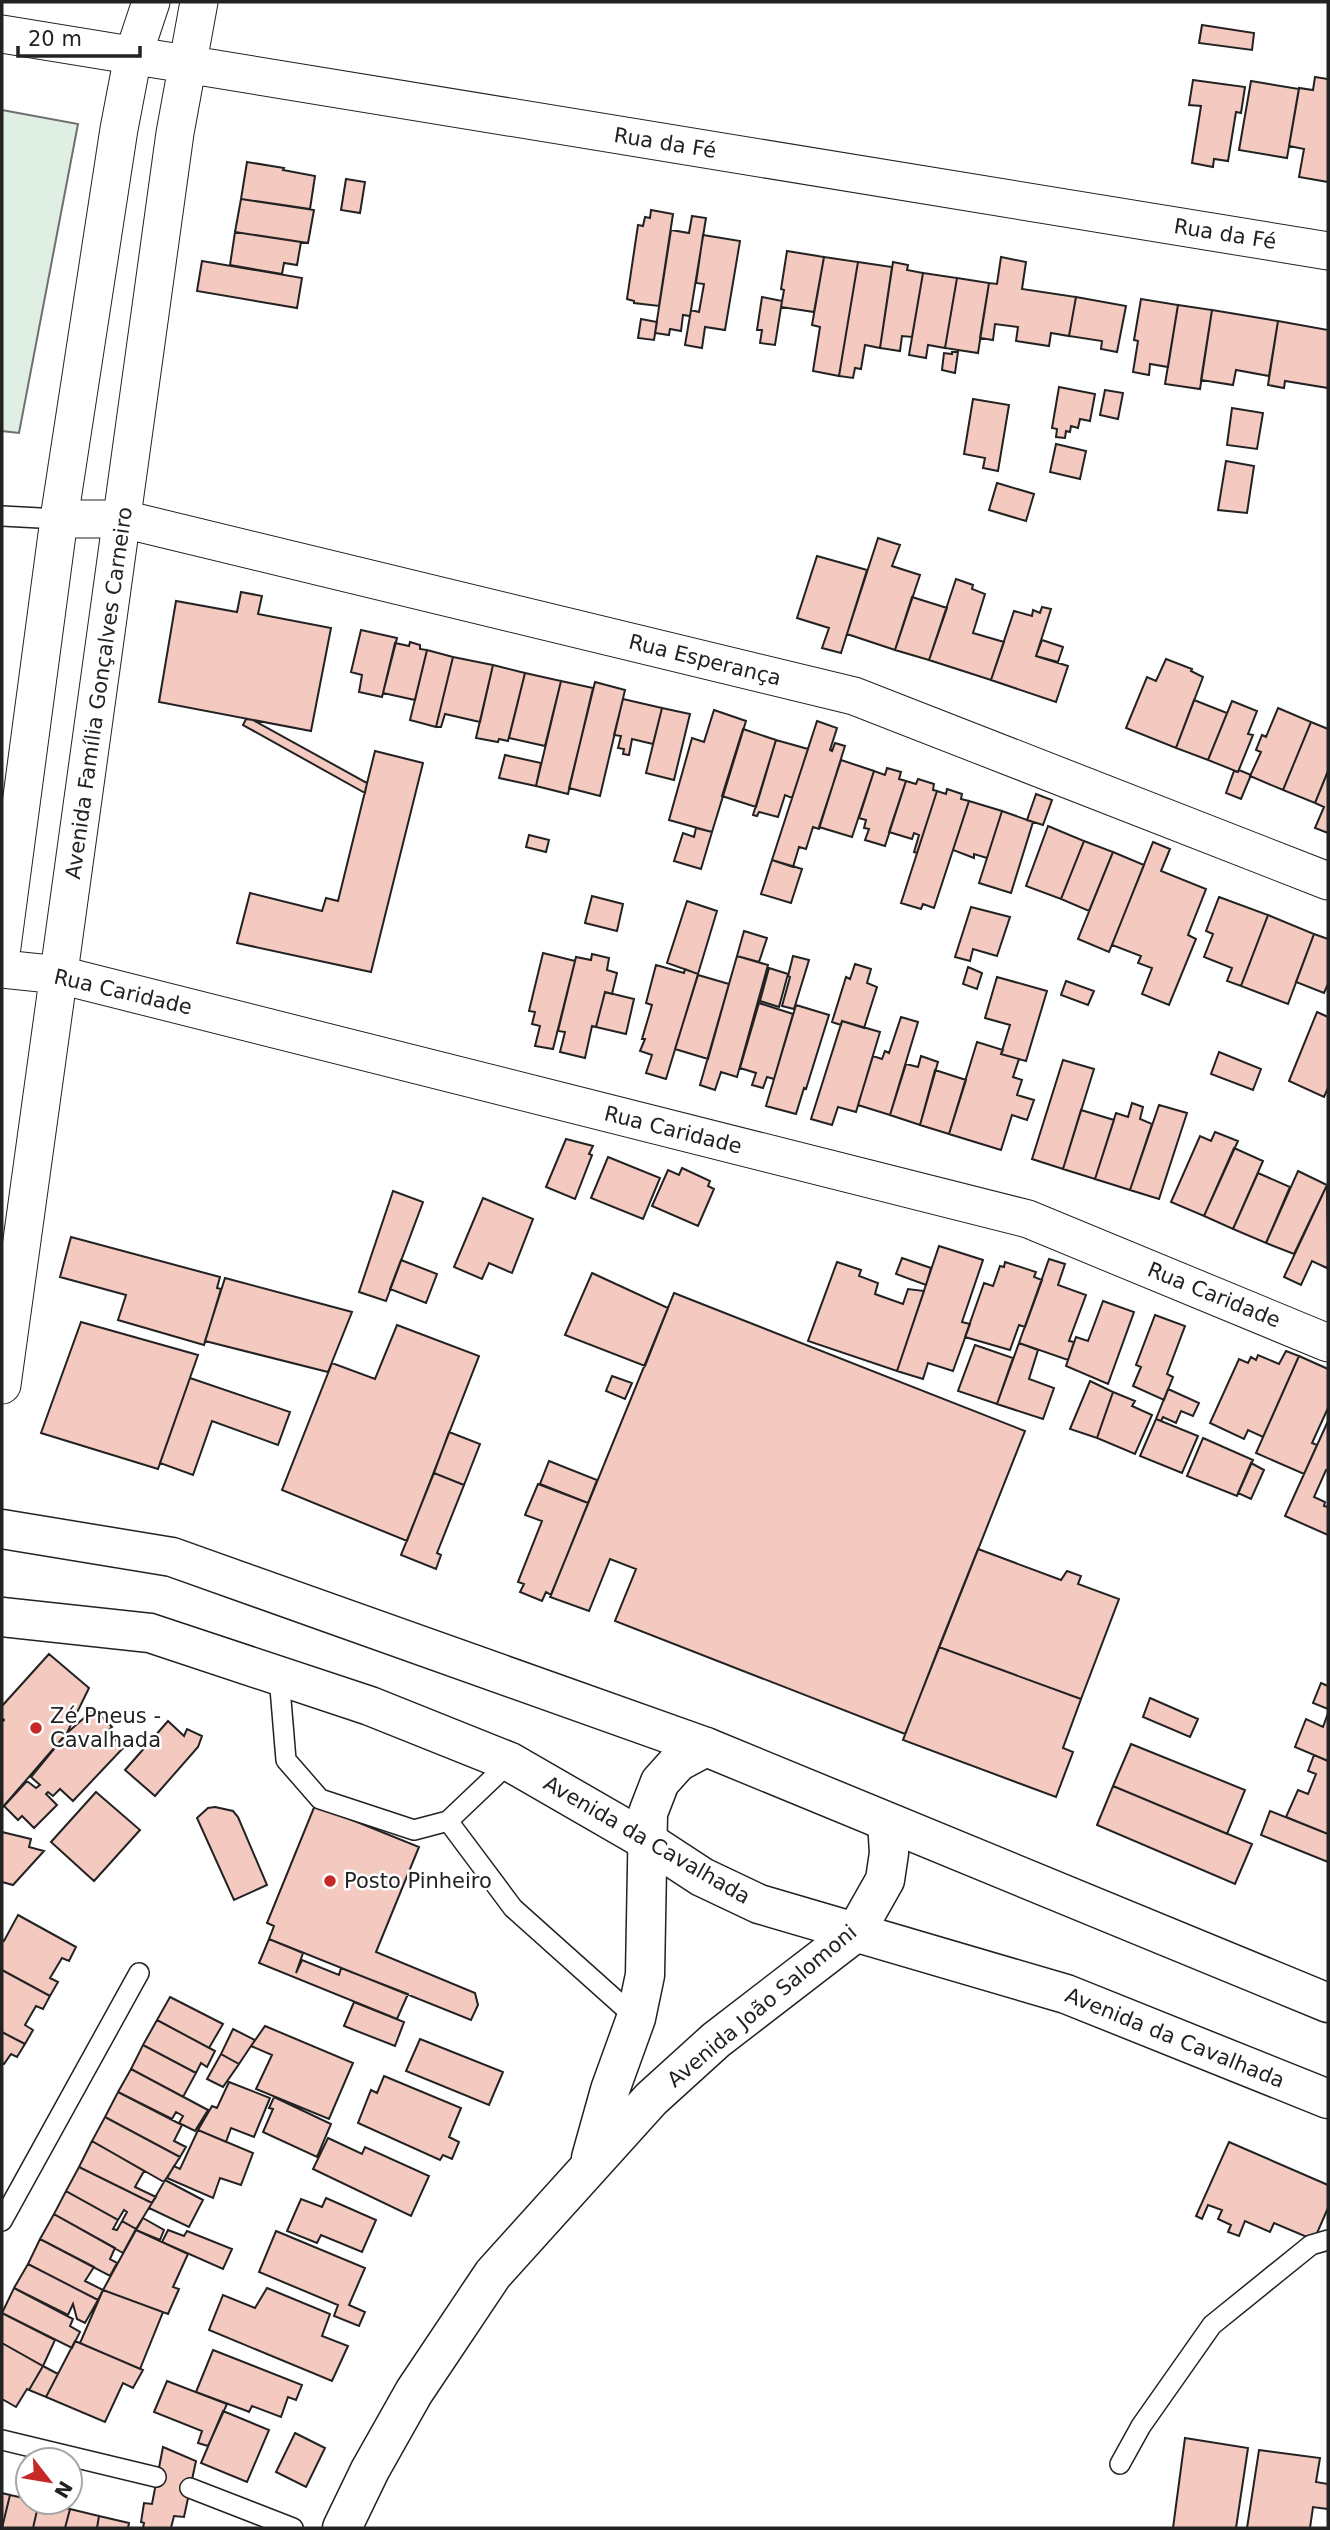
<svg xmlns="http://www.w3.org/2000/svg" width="1330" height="2530" font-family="'DejaVu Sans',sans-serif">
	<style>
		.green { fill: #e0efe3; stroke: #6f6f6f; stroke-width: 2 }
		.building { fill: #f3c9c0; stroke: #222; stroke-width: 2 }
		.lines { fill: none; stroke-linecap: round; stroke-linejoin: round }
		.lane-casing { stroke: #222; stroke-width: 22 }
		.street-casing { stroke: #222; stroke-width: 39 }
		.secondary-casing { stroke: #222; stroke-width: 41 }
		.primary-casing { stroke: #222; stroke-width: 41 }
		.lane { stroke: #fff; stroke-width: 19 }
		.street { stroke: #fff; stroke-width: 37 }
		.secondary { stroke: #fff; stroke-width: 38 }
		.primary { stroke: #fff; stroke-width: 38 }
		.poi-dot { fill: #c62828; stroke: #fff; stroke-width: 2.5 }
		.labels { text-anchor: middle; stroke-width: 5; stroke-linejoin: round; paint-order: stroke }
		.street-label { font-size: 21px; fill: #222; stroke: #fff }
		.poi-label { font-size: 21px; fill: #222; stroke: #fff; text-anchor: start }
	</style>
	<rect width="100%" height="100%" fill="#fff"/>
	<path class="green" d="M2,110L78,124L19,433L2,431Z"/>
	<path class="building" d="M1202,25L1254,33L1252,50L1199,43Z
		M1315,77L1328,79V182L1299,177L1304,149L1289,146L1299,88L1313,90Z
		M1193,80L1245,87L1241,113L1236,112L1228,161L1214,159L1213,167L1192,163L1201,106L1189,105Z
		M1251,81L1299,89L1287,158L1239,150Z
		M247,162L284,168L283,170L315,176L310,209L241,199Z
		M346,179L365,182L360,213L341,210Z
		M241,199L314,210L308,243L235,232Z
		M651,210L673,214L659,306L634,303V301L627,299L638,225L643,226L645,217L650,218Z
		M692,216L706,218L690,316L683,315L681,331L670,329L669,335L655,333L671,230L689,233Z
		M235,232L301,242L297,265L284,263L282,274L230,265Z
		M703,235L740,241L725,330L705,327L702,348L685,345L691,310L699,312L704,284L696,283Z
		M787,251L824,257L814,312L781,307L784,290L781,289Z
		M824,257L858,262L839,376L813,371L820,327L812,325Z
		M1001,257L1026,262L1022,289L1076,297L1069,336L1051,333L1049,346L1016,341L1018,327L995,324L993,340L980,338L989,283L997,284Z
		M202,261L302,278L297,308L197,291Z
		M858,262L892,267L880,348L865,345L861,369L855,368L853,378L839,376Z
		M893,262L908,265L907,270L923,273L912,337L902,336L900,351L880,348Z
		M923,273L957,278L945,348L928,345L926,358L909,355Z
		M957,278L989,283L978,353L945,348Z
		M762,297L782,301L775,345L760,343L762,330H757Z
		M1076,297L1126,306L1117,352L1101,349L1102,341L1069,336Z
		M1141,299L1178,305L1168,367L1150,364L1149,375L1133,372L1138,341L1134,340Z
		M1178,305L1212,310L1200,389L1165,384Z
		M1212,310L1278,321L1269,376L1236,370L1233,385L1201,380Z
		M641,319L657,322L654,340L638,338Z
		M1278,321L1328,330V388L1285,381L1284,388L1268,385Z
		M952,352H958L955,373L942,370L944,353L952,354Z
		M1059,387L1095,394L1090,421L1080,419L1078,428L1071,426L1070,432L1066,431L1065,438L1056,437L1057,429L1052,428Z
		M1105,390L1123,393L1118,419L1100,415Z
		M973,399L1009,405L998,471L983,468L985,458L964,454Z
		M1232,408L1263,413L1257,449L1227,445Z
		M1056,444L1086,451L1080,479L1050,472Z
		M1226,461L1254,466L1247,513L1218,510Z
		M997,483L1034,494L1026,521L989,510Z
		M878,538L900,545L892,566L920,575L895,650L847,634Z
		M817,556L867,570L841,653L822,648L829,628L797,618Z
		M956,579L973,585L972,589L985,594L973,633L1004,642L991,680L929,660Z
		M241,592L262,596L258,614L331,628L311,731L159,702L176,601L237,612Z
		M912,597L947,608L929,660L895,650Z
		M1042,607L1051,609L1036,656L1068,666L1056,702L991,680L1014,611L1032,616L1033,610L1040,613Z
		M361,630L397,638L382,697L359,692L362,675L351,672Z
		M1042,640L1063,647L1058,662L1036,656Z
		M410,642L420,645V649L427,650L415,700L383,693L395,643L409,646Z
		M427,650L453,657L436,727L410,720Z
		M453,657L493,665L480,722L445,714L441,727H436Z
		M1166,659L1192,669L1191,671L1203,677L1176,748L1126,728L1147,677L1156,681Z
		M493,665L525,673L508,741L499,739L498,742L476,738Z
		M525,673L561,681L545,746L509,738Z
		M561,681L593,688L568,794L536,786Z
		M595,682L625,690L600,796L569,788Z
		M623,699L662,708L653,744L632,739L629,755L623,754L624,749L618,748L621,736L614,735Z
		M1194,700L1227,713L1208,760L1176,748Z
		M1232,701L1257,711L1248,734L1253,735L1238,772L1208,760Z
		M662,708L690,714L674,780L646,773Z
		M1278,708L1311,722L1283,790L1250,776L1261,752L1256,750L1262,735L1266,737Z
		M714,710L746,721L712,832L669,820L692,738L704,742Z
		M246,719L253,720L367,783L365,793L243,725Z
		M817,721L837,728L830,750L832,751L835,743L845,746L819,829L813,827L806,849L799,847L793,867L772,860Z
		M1311,722L1328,729V771L1315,803L1283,790Z
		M743,729L776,740L756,807L722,796Z
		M776,740L808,749L792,798L785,795L778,817L759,812L757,816L753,815Z
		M375,751L423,763L371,972L237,943L250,893L322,911L326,898L338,901Z
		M505,755L541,763L536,786L499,778Z
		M841,760L874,771L852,837L819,827Z
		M887,768L901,772L899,779L906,781L885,846L865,840L869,829L864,828L866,820L859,818L874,771L885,775Z
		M1239,770L1251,775L1241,799L1226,793L1234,771L1238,772Z
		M1328,771V833L1315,828L1324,807L1315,803Z
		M918,779L934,784L933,790L937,791L917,853L914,852L919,835L914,833L912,839L889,832L906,781L916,784Z
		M947,789L962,794L961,799L969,801L934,908L923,904L921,909L901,903L937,791L946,794Z
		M1036,794L1052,800L1043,825L1027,820Z
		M969,801L1002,811L987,858L974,854V858L953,850Z
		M1002,811L1033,822L1011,893L979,883Z
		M1048,826L1084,841L1061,899L1026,886Z
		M696,828L712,832L701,869L674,861L683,833L694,837Z
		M529,835L549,840L546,852L526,847Z
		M1084,841L1113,852L1089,911L1061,899Z
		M1153,842L1170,849L1161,871L1206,889L1188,935L1196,939L1169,1005L1142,994L1152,968L1138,963L1141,956L1112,945Z
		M1113,852L1144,865L1109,952L1078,939Z
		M772,860L802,869L791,903L761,894Z
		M592,896L623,904L617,931L585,923Z
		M1219,897L1268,915L1241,986L1227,981L1232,968L1204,957L1213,934L1206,931Z
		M687,901L717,911L698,974L667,963Z
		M971,907L1010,917L997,956L973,949L970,961L955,957Z
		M1268,915L1314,934L1288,1004L1241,986Z
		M744,931L767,938L759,962L737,956Z
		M1314,934L1328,939V984L1324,993L1296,982Z
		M543,953L575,961L553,1049L535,1046L540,1026L532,1024L535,1012L529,1011Z
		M592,954L609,958L607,970L617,973L612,994L605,992L596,1027L592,1026L585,1058L560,1052L565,1032L558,1031L576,957L591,960Z
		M737,956L768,965L737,1077L721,1072L715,1090L700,1085Z
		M793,956L809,960L794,1009L782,1006L790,977L788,976Z
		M855,964L871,969L867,983L877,987L864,1028L842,1021L841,1025L832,1022L846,977L850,979Z
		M656,965L684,973L685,969L698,974L666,1079L646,1073L652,1055L640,1051L645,1039H642L652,1005L646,1003Z
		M968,967L982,973L977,989L963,984Z
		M769,968L788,974L779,1007L760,1001Z
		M698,975L729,984L708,1059L675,1049Z
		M997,977L1047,991L1026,1061L1001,1054L1010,1025L985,1018Z
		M1066,981L1094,991L1088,1005L1061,995Z
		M605,992L634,999L626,1034L596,1027Z
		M759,1003L793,1014L774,1079L767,1077L763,1088L752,1085L756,1073L740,1068Z
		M796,1005L829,1015L806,1089L804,1088L796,1114L766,1106Z
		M1317,1012L1328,1017V1088L1324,1097L1289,1081Z
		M901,1017L918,1022L890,1115L858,1105L873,1056L882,1059L885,1051L889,1053Z
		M842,1021L880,1032L856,1112L838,1107L832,1125L811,1119Z
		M977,1042L1003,1050L1001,1054L1019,1059L1013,1077L1022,1080L1017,1095L1034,1100L1027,1120L1012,1115L1001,1150L949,1134Z
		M1219,1052L1261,1069L1253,1090L1211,1074Z
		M921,1056L938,1062L920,1125L890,1115L906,1064L918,1067Z
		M1063,1060L1094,1069L1063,1169L1032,1159Z
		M935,1070L966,1080L949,1134L920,1125Z
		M1132,1103L1143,1107L1140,1119L1152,1124L1130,1190L1095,1179L1116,1113L1128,1117Z
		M1159,1105L1187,1113L1159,1199L1130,1190Z
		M1081,1110L1114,1120L1095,1179L1063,1169Z
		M1215,1132L1238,1141L1204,1216L1171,1202L1200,1136L1211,1141Z
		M566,1139L593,1146L589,1154L592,1155L575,1199L546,1187Z
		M1234,1148L1263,1161L1233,1229L1204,1216Z
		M608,1157L660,1178L643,1219L591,1198Z
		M682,1168L710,1181L708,1186L714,1189L698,1226L652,1206L668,1170L679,1175Z
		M1298,1171L1327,1185L1294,1254L1266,1243Z
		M1258,1173L1290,1187L1266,1243L1233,1229Z
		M1327,1185L1328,1265L1327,1268L1312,1261L1301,1285L1284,1277Z
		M393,1191L423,1202L386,1301L359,1292Z
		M483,1198L533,1219L512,1273L489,1263L482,1279L454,1267Z
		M71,1237L220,1277L217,1288L221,1289L204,1345L118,1320L126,1295L60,1277Z
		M939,1246L983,1260L962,1322L970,1324L953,1371L928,1363L923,1379L897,1371Z
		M902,1258L931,1268L926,1285L896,1274Z
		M1049,1259L1065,1264L1058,1285L1086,1295L1069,1341L1074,1342L1068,1360L1019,1343Z
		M401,1260L437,1274L426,1303L390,1289Z
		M837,1262L861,1270L859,1276L878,1283L875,1294L903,1304L908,1289L924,1291L897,1371L808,1341Z
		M1005,1262L1036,1272L1034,1277L1042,1280L1025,1327L1019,1325L1010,1350L965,1337L984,1283L993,1286L1000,1266L1004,1267Z
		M592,1273L668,1308L645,1366L565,1335Z
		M225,1278L352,1312L328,1372L205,1341Z
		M674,1293L1025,1431L905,1734L615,1621L636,1569L610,1559L589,1611L550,1597Z
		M1103,1301L1134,1312L1108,1384L1066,1366L1076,1337L1088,1341Z
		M1155,1315L1185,1326L1167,1374L1173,1377L1164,1400L1133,1386L1141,1367L1136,1365Z
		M81,1322L198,1355L158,1469L41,1433Z
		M397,1325L479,1356L407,1541L282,1490L332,1363L375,1379Z
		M1019,1343L1038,1350L1029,1379L1054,1388L1043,1419L997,1404Z
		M975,1345L1013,1358L997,1404L958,1391Z
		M1286,1351L1299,1356L1263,1437L1248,1430L1244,1439L1210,1423L1239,1359L1248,1363L1251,1357L1256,1360L1258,1355L1279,1364Z
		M1299,1356L1328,1369V1408L1312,1443L1317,1445L1304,1474L1256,1453Z
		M612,1376L632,1383L625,1399L606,1391Z
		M190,1378L290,1412L278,1445L212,1421L193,1475L160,1463Z
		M1090,1381L1113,1392L1097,1438L1070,1429Z
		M1168,1389L1199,1403L1193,1416L1181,1411L1176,1423L1163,1417L1161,1421L1156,1419Z
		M1113,1392L1135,1401L1132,1406L1152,1415L1135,1454L1097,1438Z
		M1156,1419L1198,1436L1182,1473L1140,1456Z
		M1328,1421V1471L1326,1470L1314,1497L1325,1502L1324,1506L1328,1507V1535L1285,1516Z
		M449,1432L480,1444L464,1485L434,1473Z
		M1203,1438L1253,1460L1237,1496L1187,1476Z
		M549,1461L597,1480L588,1503L540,1484Z
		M1251,1463L1264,1470L1251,1499L1238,1493Z
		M434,1473L464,1485L437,1553L441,1555L436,1569L401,1555Z
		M538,1484L588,1503L551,1595L546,1592L542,1601L520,1592L524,1584L518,1582L542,1521L525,1515Z
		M978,1549L1061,1580L1067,1571L1081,1576L1078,1584L1119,1599L1081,1699L939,1647Z
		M939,1647L1081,1699L1063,1748L1073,1752L1056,1797L903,1740Z
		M49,1654L89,1688L67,1733L2,1808V1722L4,1720L2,1718V1706Z
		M1321,1683L1328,1686V1709L1313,1703Z
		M1150,1698L1198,1719L1190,1737L1143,1717Z
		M94,1709L112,1727L106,1732L124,1747L73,1801L60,1789L53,1796L48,1792L46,1794L57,1805L34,1828L22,1816L18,1820L4,1806L27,1781L36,1788L40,1785L31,1777L67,1733Z
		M1328,1713V1761L1295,1747L1306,1719L1323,1727Z
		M168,1721L184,1736L187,1729L202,1736L198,1747L155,1796L125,1770Z
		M1131,1744L1245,1790L1227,1834L1113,1786Z
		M1314,1755L1328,1761V1834L1286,1817L1298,1790L1308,1794L1316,1774L1308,1771Z
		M1113,1786L1252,1844L1235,1884L1097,1825Z
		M96,1792L140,1830L94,1881L51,1842Z
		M315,1805L419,1847L376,1952L475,1993L478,2005L471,2020L269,1939L274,1926L267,1923Z
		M215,1807L233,1811L238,1817L267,1885L234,1900L197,1818L208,1808Z
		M1270,1811L1328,1834V1862L1261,1835Z
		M2,1832L31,1839L29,1847L44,1851L13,1885L2,1882Z
		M18,1915L76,1947L69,1961L62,1958L50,1978L58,1982L50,1996L2,1970V1940L4,1941Z
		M269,1939L303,1953L296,1973L302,1960L339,1975L341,1968L408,1994L397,2019L259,1963Z
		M2,1970L50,1996L43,2009L36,2006L25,2025L33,2030L25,2044L2,2032Z
		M170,1997L223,2024L209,2048L157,2020Z
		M354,2002L404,2022L395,2046L344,2026Z
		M157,2020L215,2051L207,2067L201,2063L196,2073L143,2045Z
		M265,2026L353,2063L329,2119L256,2089L272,2055L251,2046Z
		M233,2029L255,2040L239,2064L221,2054Z
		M2,2032L25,2044L17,2057L11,2054L4,2064L2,2063Z
		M420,2039L503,2072L489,2105L406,2071Z
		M143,2045L196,2073L183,2097L131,2069Z
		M221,2054L239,2064L223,2087L207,2079Z
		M131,2069L208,2110L195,2131L179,2123L183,2116L176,2112L172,2119L118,2092Z
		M384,2076L461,2108L449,2137L459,2142L452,2159L443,2155L440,2160L358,2123L371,2090L377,2093Z
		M229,2082L270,2098L254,2137L231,2128L226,2142L198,2130L212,2106L217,2108Z
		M118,2092L182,2125L174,2141L186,2147L180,2157L105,2117Z
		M274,2097L331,2124L317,2157L263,2132L273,2109L269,2108Z
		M105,2117L180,2157L164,2182L92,2141Z
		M198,2130L253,2153L241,2185L220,2178L213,2198L167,2178L174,2166L180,2169Z
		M328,2138L362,2154L365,2147L429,2176L411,2216L313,2169Z
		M92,2141L144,2171L135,2187L156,2197L152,2203L79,2167Z
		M1229,2142L1328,2185V2208L1314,2240L1274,2223L1270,2232L1245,2221L1239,2236L1228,2232L1231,2225L1218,2219L1222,2210L1208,2205L1202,2219L1196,2216Z
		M79,2167L152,2203L136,2229L122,2221L127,2212L124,2210L118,2220L66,2191Z
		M165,2180L203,2200L189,2227L149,2208Z
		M66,2191L118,2220L113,2229L117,2230L122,2221L136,2229L123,2253L54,2214Z
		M326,2198L376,2220L362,2252L321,2235L317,2243L287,2231L301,2199L322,2207Z
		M54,2214L115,2248L110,2259L117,2263L110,2276L40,2239Z
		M143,2218L164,2230L160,2240L136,2230Z
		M136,2230L188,2254L173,2287L179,2289L168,2314L103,2290Z
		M168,2230L184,2236L187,2231L232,2249L223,2269L162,2242Z
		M276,2231L365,2268L349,2305L365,2312L359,2326L334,2316L338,2305L259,2272Z
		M40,2239L94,2267L85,2281L103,2290L98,2300L28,2264Z
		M28,2264L98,2300L85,2323L77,2319L73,2304L68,2315L14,2288Z
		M14,2288L73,2319L70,2326L80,2332L72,2348L2,2313Z
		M267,2288L330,2314L322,2336L348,2346L332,2381L209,2330L223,2295L255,2308Z
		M103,2290L163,2312L140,2369L80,2343Z
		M2,2313L55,2340L43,2366L2,2343Z
		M75,2341L143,2370L133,2388L123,2383L105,2422L46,2397Z
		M2,2343L43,2366L29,2390L27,2389L16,2407L2,2399Z
		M213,2350L302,2385L296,2400L288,2397L281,2417L252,2406L249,2412L247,2411L196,2392Z
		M43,2366L58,2374L46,2397L29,2390Z
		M167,2381L227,2404L208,2446L198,2443L202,2431L154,2412Z
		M223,2411L269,2430L247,2482L201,2463Z
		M295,2433L325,2448L306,2487L276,2472Z
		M1185,2438L1248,2448L1236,2528H1173Z
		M163,2447L196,2461L184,2517L174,2516L171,2528H143L144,2523L141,2522L144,2503L152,2504Z
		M1259,2450L1320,2458L1316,2482L1328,2484V2509L1313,2507L1310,2528H1247Z
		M2,2493L10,2495L2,2528Z
		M10,2495L28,2499V2502H39L33,2528H2Z
		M39,2502L70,2509L65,2528H33Z
		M70,2509L99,2516L97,2528H65Z
		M99,2516L129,2523L128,2528H97Z"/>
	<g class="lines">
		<g class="lane-casing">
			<path id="lane" d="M2,516L59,519
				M279,1676L286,1760L320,1799L414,1830L448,1821L510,1762
				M448,1821L513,1908L636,2018
				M2,2221L139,1973
				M2,2440L156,2477
				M1120,2464L1141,2426L1212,2325L1311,2245L1328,2240
				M190,2488L293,2528"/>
		</g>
		<g class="street-casing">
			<path id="street" d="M2,34L1328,251
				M59,519H123L854,696L1328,881
				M2,947L59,519L119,129L133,56L151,2
				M2,969L60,975L1028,1219L1328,1343
				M2,1385L175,133L199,2"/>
		</g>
		<g class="secondary-casing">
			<path id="secondary" d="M591,2158L610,2090L636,2018L645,1975L648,1813L660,1782L678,1762L706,1747
				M342,2528L370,2470L414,2392L493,2274L651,2099L716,2040L855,1933L885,1880L889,1853L887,1822"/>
		</g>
		<g class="primary-casing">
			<path id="primary" d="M2,1529L172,1557L706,1747L1328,2003
				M2,1617L150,1633L370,1706L510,1762L647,1841L702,1877L759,1904L1066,1994L1328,2099"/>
		</g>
		<use href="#lane" class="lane"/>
		<use href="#street" class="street"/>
		<use href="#secondary" class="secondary"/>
		<use href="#primary" class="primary"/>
	</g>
	<g class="poi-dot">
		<circle cx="36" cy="1728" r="7"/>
		<circle cx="330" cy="1881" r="7"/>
	</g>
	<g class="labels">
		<g class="street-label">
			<text transform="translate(665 143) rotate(9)" y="7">Rua da Fé</text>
			<text transform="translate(1225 234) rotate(9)" y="7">Rua da Fé</text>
			<text transform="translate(705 660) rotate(14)" y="7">Rua Esperança</text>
			<text transform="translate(99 693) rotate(-82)" y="7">Avenida Família Gonçalves Carneiro</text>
			<text transform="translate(123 992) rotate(13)" y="7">Rua Caridade</text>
			<text transform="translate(673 1130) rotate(14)" y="7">Rua Caridade</text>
			<text transform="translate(1214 1295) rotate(22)" y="7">Rua Caridade</text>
			<text transform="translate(647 1840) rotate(30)" y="7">Avenida da Cavalhada</text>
			<text transform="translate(762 2006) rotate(-40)" y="7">Avenida João Salomoni</text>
			<text transform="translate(1175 2038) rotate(22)" y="7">Avenida da Cavalhada</text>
		</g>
		<g class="poi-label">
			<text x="50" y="1723">Zé Pneus -<tspan x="50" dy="24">Cavalhada</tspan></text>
			<text x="344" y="1888">Posto Pinheiro</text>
		</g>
	</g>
	<rect width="1330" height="2530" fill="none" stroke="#222222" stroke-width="7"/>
	<g transform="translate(49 2481) rotate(121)"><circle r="33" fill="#ffffff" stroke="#a7a7a7" stroke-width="2"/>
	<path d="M0-5L12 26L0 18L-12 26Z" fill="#c62828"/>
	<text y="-10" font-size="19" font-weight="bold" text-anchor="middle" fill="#222222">N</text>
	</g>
	<path d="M18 46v10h122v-10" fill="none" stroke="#222222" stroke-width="3.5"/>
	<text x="28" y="46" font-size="21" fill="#222222" stroke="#ffffff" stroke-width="5" paint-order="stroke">20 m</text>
</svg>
